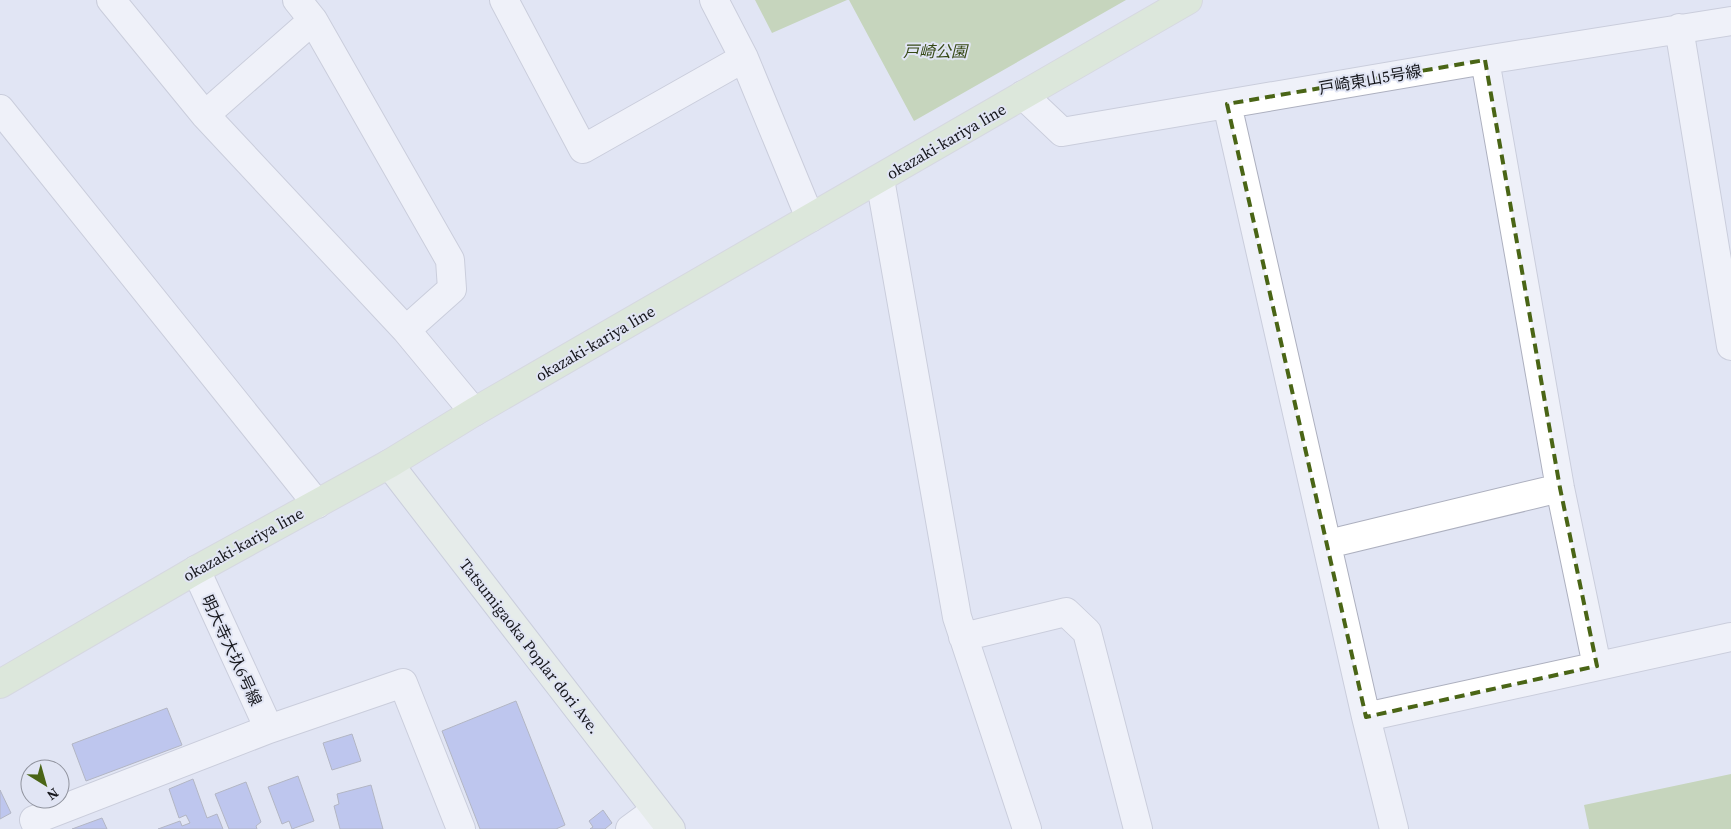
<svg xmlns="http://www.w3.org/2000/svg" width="1731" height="829" font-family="'Source Serif 4','Noto Sans JP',serif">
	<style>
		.green { fill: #a4c07b }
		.building { fill: #93a1e7; stroke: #787b89 }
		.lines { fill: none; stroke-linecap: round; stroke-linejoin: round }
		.street-casing { stroke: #adb0bf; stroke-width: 30 }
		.secondary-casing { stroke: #adb0bf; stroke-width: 30 }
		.primary-casing { stroke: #c7c8c9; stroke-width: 30 }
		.street { stroke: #fff; stroke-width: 28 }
		.secondary { stroke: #eaf3dd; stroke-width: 28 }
		.primary { stroke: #d6e8bc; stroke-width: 28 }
		.marked { fill: none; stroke: #4a6516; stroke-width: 4; stroke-dasharray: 10 6; stroke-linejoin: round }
		.labels { text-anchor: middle; stroke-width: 4; stroke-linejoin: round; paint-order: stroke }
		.park-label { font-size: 16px; font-style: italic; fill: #364915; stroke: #e1e5f4 }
		.street-label { font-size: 16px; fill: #17181d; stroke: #e1e5f4 }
	</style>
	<rect width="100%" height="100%" fill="#e1e5f4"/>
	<path class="green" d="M755,0H847L772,33Z
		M849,0H1126L914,121Z
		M1731,774V829H1589L1584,805Z"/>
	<path class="building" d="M516,701L565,825L556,829H480L442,731Z
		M167,708L182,745L86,781L72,744Z
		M352,734L361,761L332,770L323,743Z
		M298,776L314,821L292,829L289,821L282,824L268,787Z
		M193,779L207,818L217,814L223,829H158L180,821L182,826L190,823L186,815L179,818L169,789Z
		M246,782L261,822L256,826L257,829H229L215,794Z
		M371,785L383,829H340L334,806L339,804L337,794Z
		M0,790L11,813L0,819Z
		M603,810L612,823L605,829H590L593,827L589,821Z
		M102,818L107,829H72Z"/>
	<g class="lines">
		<g class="street-casing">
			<path id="street" d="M111,0L205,115L406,330L474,412
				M297,0L313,20L450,260L452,289L406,330
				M504,0L583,149L744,58
				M714,0L744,58L810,218
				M1679,28L1731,346
				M1485,60L1560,488L1597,666
				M1023,95L1062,132L1485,60L1731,21
				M1227,104L1366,717L1394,829
				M0,109L317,504
				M205,115L313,20
				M880,179L957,617L1027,829
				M1328,544L1560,488
				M196,570L269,729
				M963,637L1066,612L1087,632L1138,829
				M1366,717L1731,637
				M38,829L34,820L269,729L403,683L461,829
				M630,829L656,810"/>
		</g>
		<g class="secondary-casing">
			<path id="secondary" d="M389,464L671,829"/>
		</g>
		<g class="primary-casing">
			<path id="primary" d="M0,684L196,570L389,464L474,412L1188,0"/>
		</g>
		<use href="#street" class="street"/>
		<use href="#secondary" class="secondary"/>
		<use href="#primary" class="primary"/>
	</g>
	<path d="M0 0H1731V829H0ZM1485,60L1560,488L1597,666L1366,717L1227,104Z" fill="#e1e5f4" fill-opacity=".55" fill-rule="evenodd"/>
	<path class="marked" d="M1485,60L1560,488L1597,666L1366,717L1227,104Z"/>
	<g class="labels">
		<g class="park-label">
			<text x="935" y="57">戸崎公園</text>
		</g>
		<g class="street-label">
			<text transform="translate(1370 79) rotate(-10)" y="6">戸崎東山5号線</text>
			<text transform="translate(946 141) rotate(-30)" y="6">okazaki-kariya line</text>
			<text transform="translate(595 343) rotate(-30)" y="6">okazaki-kariya line</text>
			<text transform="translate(243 544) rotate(-29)" y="6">okazaki-kariya line</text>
			<text transform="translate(530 646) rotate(52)" y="6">Tatsumigaoka Poplar dori Ave.</text>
			<text transform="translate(232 650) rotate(65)" y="6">明大寺大圦6号線</text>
		</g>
	</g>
	<g transform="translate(45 784) rotate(143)"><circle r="24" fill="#e1e5f4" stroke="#90939e"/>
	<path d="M0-4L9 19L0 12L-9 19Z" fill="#4a6516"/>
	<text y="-8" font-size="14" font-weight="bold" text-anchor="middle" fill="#17181d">N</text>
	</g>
</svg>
